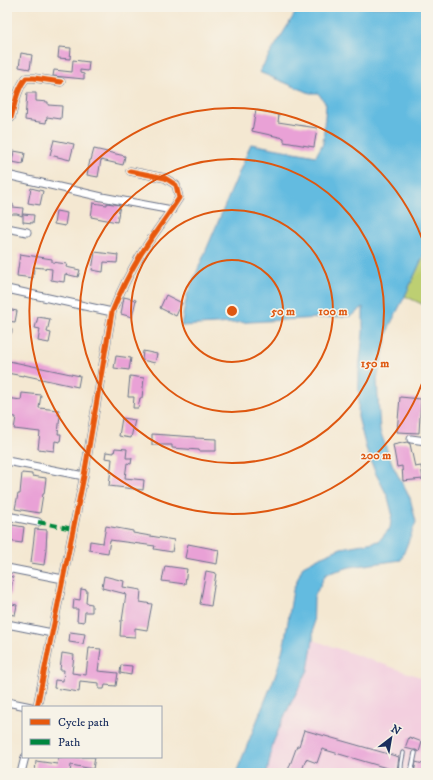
<svg xmlns="http://www.w3.org/2000/svg" width="433" height="780" font-family="'IM FELL DW Pica',serif">
	<style>
		.built { fill: #f3cfdf }
		.green { fill: #bdcf72; stroke: #6c7f68 }
		.water { fill: #63bbe0; stroke: #3f759f }
		.building { fill: #e9a1d6 }
		.lines { fill: none; stroke-linecap: round; stroke-linejoin: round }
		.lane-casing { stroke: #677087; stroke-width: 5.5 }
		.street-casing { stroke: #677087; stroke-width: 9 }
		.lane { stroke: #fff; stroke-width: 3.5 }
		.street { stroke: #fff; stroke-width: 7 }
		.quiet { stroke: #00873e; stroke-width: 4; stroke-dasharray: 8 4; stroke-linecap: butt }
		.cycleway-casing { stroke: #f7f3e8; stroke-width: 8 }
		.cycleway { stroke: #e8590c; stroke-width: 5 }
		.ring { fill: none; stroke: #de5710; stroke-width: 2 }
		.centre { fill: #de5710; stroke: #f7f3e8; stroke-width: 2 }
		.ring-label { font-size: 12px; text-anchor: middle; font-weight: bold; fill: #de5710; stroke: #f7f3e8; stroke-width: 3; stroke-linejoin: round; paint-order: stroke }
	</style>
	<rect width="100%" height="100%" fill="#f7f3e8"/>
	<filter id="ink" filterUnits="userSpaceOnUse"><feTurbulence type="fractalNoise" baseFrequency=".025" numOctaves="2"/><feDisplacementMap in="SourceGraphic" scale="8" xChannelSelector="R" yChannelSelector="G"/><feConvolveMatrix kernelMatrix="1 2 1 2 8 2 1 2 1" color-interpolation-filters="sRGB"/></filter>
	<filter id="wash" filterUnits="userSpaceOnUse"><feTurbulence type="fractalNoise" baseFrequency=".012" numOctaves="4" result="noise"/><feDisplacementMap in="SourceGraphic" scale="16" xChannelSelector="R" yChannelSelector="G"/><feGaussianBlur stdDeviation="0.9" result="paint"/><feColorMatrix in="noise" values="0 0 0 0 0 0 0 0 0 0 0 0 0 0 0 0 0 1.4 0 .05"/><feComposite in="paint" operator="in"/></filter>
	<g filter="url(#wash)">
		<rect width="100%" height="100%" fill="#f4e8d2"/>
		<path class="built" d="M313,640L426,679V773H267L273,743L285,715L308,670Z"/>
		<path class="green" d="M426,250V306L405,296Z"/>
		<path class="water" d="M299,7H426V250L405,296L389,327L377,379L380,431L393,466L410,498L416,522L401,560L350,567L326,574L314,597L313,640L308,670L285,715L273,743L267,773H236L277,671L285,640L293,590L303,566L322,556L341,548L379,541L390,528L392,513L388,497L375,472L366,448L358,417L359,371L363,333V307L352,316L181,326L187,295L251,144L316,156L323,143L326,104L318,93H310L259,72Z"/>
		<g id="blocks">
			<path class="building" d="M59,47L71,48L70,59L58,58Z
				M21,53L32,55L30,69L19,67Z
				M73,60L89,62L88,71L80,70V73L84,74V79L53,76L54,70L72,72Z
				M27,93H36V101L48,102V105L62,106L61,119L47,117L46,123L25,120Z
				M256,110L279,115L278,122L317,128L314,147L284,142V138L252,131Z
				M54,140L74,144L70,160L50,155Z
				M94,149L125,156L123,165L101,160L98,177L87,175L90,160H91Z
				M14,151L25,153L23,164L12,162Z
				M31,188L43,191L40,205L28,203Z
				M93,203L107,205V203L120,205L117,222L91,217Z
				M7,204H13V207L23,208L22,216L17,214H7Z
				M56,211L67,213L65,226L54,224Z
				M23,214L34,215L33,223L23,222Z
				M95,252L118,255L117,263L104,262L103,272L92,270Z
				M20,254L52,259V262L67,264L66,267L80,270L78,277L65,274L64,282L51,280L52,269L34,267L33,278L17,276Z
				M166,295L182,303L176,316L160,308Z
				M124,297L136,300L132,317L121,314Z
				M7,309L17,311L15,322L7,321Z
				M38,317L50,319L47,332L51,333L49,343L38,341L40,329L35,328Z
				M143,351L157,354L155,363L142,360Z
				M116,356L131,358L129,370L114,368Z
				M9,361L80,376L78,387L23,375V376L7,373Z
				M130,376L144,378L142,398H140L138,408H133L134,397H128Z
				M22,393L41,395L39,408L59,410L58,415H60L58,434H61L60,442L55,441L54,451L38,449L40,432L14,429L16,417L7,416V398L21,400Z
				M400,397L421,399L419,433L397,432Z
				M122,418L135,420L131,438L119,436Z
				M152,434L195,437V438L216,439V451H199V450L172,448V445H152Z
				M407,442L410,444L415,467L421,466L423,479L403,481L402,466L397,467L393,445Z
				M115,448L127,449L126,458H132L131,464L127,463L125,478L144,480L143,490L109,486L112,459L105,458L106,452L114,453Z
				M22,473L32,474V476L46,478L44,494H43L40,513L15,509L18,494H20Z
				M7,524L24,527L22,543L7,541Z
				M106,526L133,531V533L174,540L172,552L154,549L155,546L110,540L108,553L89,550L90,541L103,543Z
				M35,529L47,530L46,549L44,565L31,563Z
				M188,544L219,550L217,564L185,558Z
				M165,566L187,569L185,584L162,581Z
				M206,571L216,573L211,606L200,604Z
				M7,576L13,577L10,596H7Z
				M104,576L124,581L123,587L141,590L140,602L152,604L147,630L135,628V637L120,636L121,620L122,621L126,594L102,588Z
				M81,589L87,590L86,603L92,604V612H85L84,622L77,621L78,609H73L74,599L80,600Z
				M7,603L17,605L15,615L7,614Z
				M70,632L85,634L83,644L69,642Z
				M89,648L101,649L98,671L118,673L116,686L105,685L104,689H99V683L80,681L79,692L54,688L55,680L63,681L64,670H60L62,653L74,655L72,673L86,675Z
				M121,665L132,666L131,675L120,673Z
				M304,730L399,757L397,771L322,749L317,763L306,759L301,773H287L297,746H299Z
				M409,737L422,742L419,752L416,750H413L405,748Z
				M59,757H95L93,769L71,765L70,773H35L36,761L57,764Z
				M416,762L426,765V773H414Z"/>
		</g>
	</g>
	<g filter="url(#ink)">
		<use href="#blocks" fill-opacity="0" stroke="#677087" stroke-width="1"/>
		<g class="lines">
			<g class="lane-casing">
				<path id="lane" d="M402,773C399,767 402,760 403,753
					M411,773L415,753"/>
			</g>
			<g class="street-casing">
				<path id="street" d="M7,120L11,118C15,104 17,89 26,78H34L61,82
					M7,175L102,197L172,210
					M7,228L27,232
					M7,289L112,312
					M7,332L8,331
					M411,439L426,441
					M7,461L84,476
					M7,516L38,522
					M7,568L63,579
					M7,624L52,633
					M7,702L31,707
					M37,707L84,476L112,312C120,292 130,272 141,254C153,235 167,217 179,198L176,185L165,178L130,171
					M21,773L25,757"/>
			</g>
			<use href="#lane" class="lane"/>
			<use href="#street" class="street"/>
			<path class="quiet" d="M38,522L73,529"/>
			<g class="cycleway-casing">
				<path id="cycleway" d="M7,120L11,118C15,104 17,89 26,78H34L61,82
					M37,707L84,476L112,312C120,292 130,272 141,254C153,235 167,217 179,198L176,185L165,178L130,171"/>
			</g>
			<use href="#cycleway" class="cycleway"/>
		</g>
	</g>
	<g class="ring">
		<circle cx="232" cy="311" r="51"/>
		<circle cx="232" cy="311" r="101"/>
		<circle cx="232" cy="311" r="152"/>
		<path d="M426 372A203 203 0 1 1 426 250"/>
	</g>
	<circle cx="232" cy="311" r="6" class="centre"/>
	<g class="ring-label">
		<text x="283" y="315">50 m</text>
		<text x="333" y="315">100 m</text>
		<text x="375" y="367">150 m</text>
		<text x="376" y="459">200 m</text>
	</g>
	<rect width="433" height="780" fill="none" stroke="#f7f3e8" stroke-width="24"/>
	<rect x="22" y="706" width="140" height="52" fill="#f7f3e8" stroke="#9fa5b1"/>
	<rect x="30" y="719" width="20" height="6" fill="#e8590c" stroke="#9fa5b1"/>
	<text x="58" y="726" font-size="12" fill="#1b2f5e">Cycle path</text>
	<rect x="30" y="739" width="20" height="6" fill="#00873e" stroke="#9fa5b1"/>
	<text x="58" y="746" font-size="12" fill="#1b2f5e">Path</text>
	<g transform="translate(391 738) rotate(31)" stroke="#f7f3e8" stroke-width="3" paint-order="stroke">
	<path d="M0-3L7 15L0 10L-7 15Z" fill="#1b2f5e"/>
	<text y="-6" font-size="11" font-weight="bold" text-anchor="middle" fill="#1b2f5e">N</text>
	</g>
</svg>
